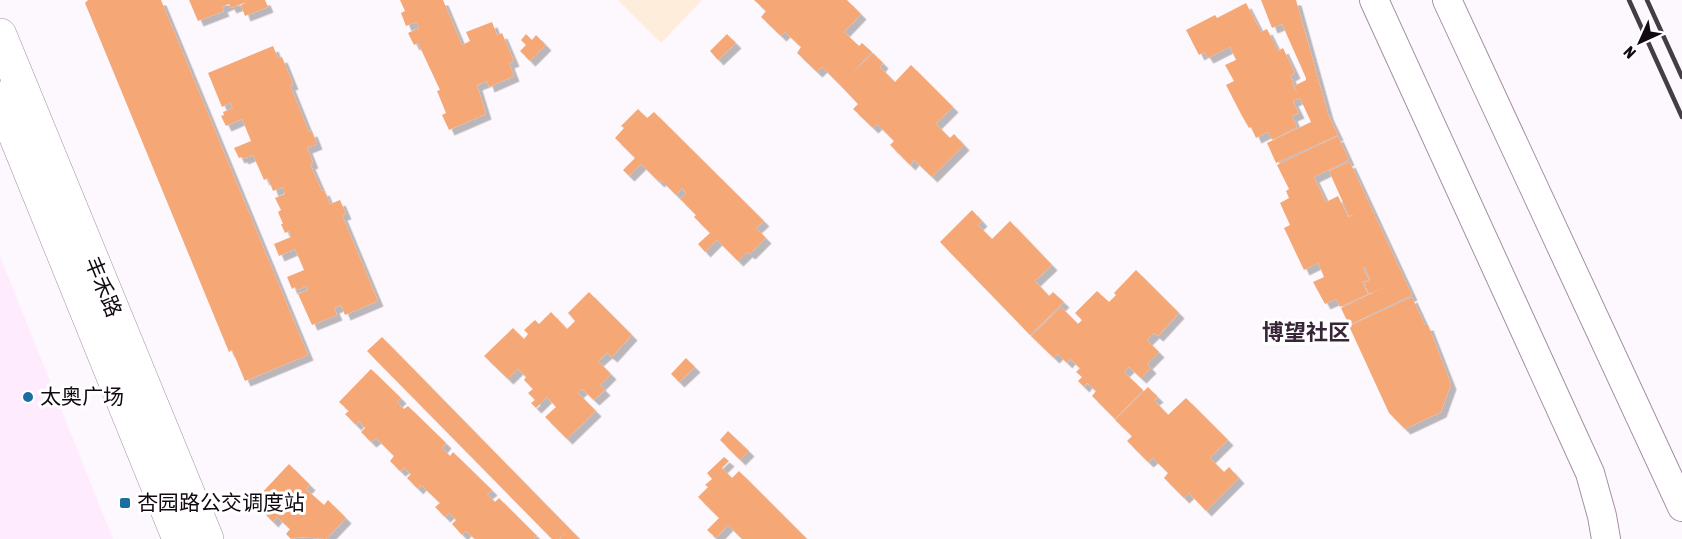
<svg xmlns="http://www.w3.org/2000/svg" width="1682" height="539" font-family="'Asap Condensed','Noto Sans SC',sans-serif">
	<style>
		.built { fill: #ffebfe }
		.education { fill: #feeddb }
		.building { fill: #f5a776; filter: url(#shadow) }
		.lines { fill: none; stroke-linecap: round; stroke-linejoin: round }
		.minor-casing { stroke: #a78ea6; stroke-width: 30 }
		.secondary-casing { stroke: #a78ea6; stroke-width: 34 }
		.minor { stroke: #fff; stroke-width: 28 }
		.secondary { stroke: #fff; stroke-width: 33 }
		.rail { stroke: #453d45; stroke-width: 4.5 }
		.poi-dot { fill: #1b6fa0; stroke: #fff; stroke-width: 2 }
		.labels { text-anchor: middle; stroke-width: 6; stroke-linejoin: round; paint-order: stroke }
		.street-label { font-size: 21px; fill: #110811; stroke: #fff }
		.poi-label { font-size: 21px; fill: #110811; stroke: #fff; text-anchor: start }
		.neighbourhood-label { font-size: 22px; font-weight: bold; fill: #392539; stroke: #fff }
	</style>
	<defs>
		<filter id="shadow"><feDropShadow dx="5.5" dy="5.5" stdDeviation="0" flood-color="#0004"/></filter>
	</defs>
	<rect width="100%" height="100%" fill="#fdf8fd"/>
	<path class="built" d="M0,256L113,539H0Z"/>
	<path class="education" d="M618,0H702L661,43Z"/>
	<path class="building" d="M88,0H161L308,355L245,381L232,350L229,352L85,3Z
		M189,0H265L268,7L245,16L241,5L247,2L231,8L229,4L222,7L224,11L198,21Z
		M400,0H443L462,45L470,41L466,32L492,22L497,35L502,33L514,61L509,63L514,76L489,87L487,81L477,85L486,114L449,130L442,115L446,113L437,91L440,90L418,43L414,45L408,33L419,28L416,22L406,26L401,13L405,11Z
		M754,0H847L861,14L844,32L859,46L862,43L872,52L852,73L873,53L883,63L880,67L895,82L911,65L953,107L936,124L950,138L954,134L964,145L932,177L914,160L910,165L890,145L894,141L877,124L873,128L853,109L858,104L840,85L822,67L817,72L797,53L801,47L785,32L781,36L761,17L766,11Z
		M1261,0H1296L1328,114L1338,135L1276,163L1267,143L1311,122L1300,98L1293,101L1299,113L1292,116L1297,127L1272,140L1268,132L1256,138L1251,127L1249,128L1242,116L1226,85L1234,81L1225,65L1236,60L1230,47L1208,58L1204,52L1199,55L1186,30L1215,15L1217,18L1246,3L1261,32L1267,29L1278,51L1283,48L1295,73L1290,76L1294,83L1292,84L1298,95L1294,86L1306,80V78L1282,24L1272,28Z
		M526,34L532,40L536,35L546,45L530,61L520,51L526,45L521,40Z
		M727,34L736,43L718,60L710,51Z
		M273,46L278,58L282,57L293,84L290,85L309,132L312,131L317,144L307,148L313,163L310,164L322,191L324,190L330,204L340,200L346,214L342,215L378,301L345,315L341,305L334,308L337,315L312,325L298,294L308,290L307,286L297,290L295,287L292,289L287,277L304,270L295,249L279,256L274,244L291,237L289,231L285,233L281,224H283L278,212L281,210L275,198L285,194L283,187L273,191L268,178L264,180L253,155L243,159L242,157L239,158L234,148L251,141L242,119L226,126L221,116L224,115L223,112L233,108L230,103L222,107L208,73Z
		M638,109L647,118L654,112L764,221L756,228L766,238L750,254L747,252L738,261L717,240L705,252L698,244L710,233L694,217L696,215L680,199L686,193L682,188L676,195L661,180L659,182L641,164L629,176L623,170L635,158L615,138L624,128L621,126Z
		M1338,136L1349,160L1314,177L1326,202L1338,196L1348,217L1354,215L1349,216L1329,171L1350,162L1412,295L1349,325L1341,308L1385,287L1369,294L1364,283L1370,280L1365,267L1363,268L1369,280L1362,282L1368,294L1340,307L1336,299L1325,304L1313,282L1324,277L1318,263L1304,270L1284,228L1290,225L1280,203L1289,198L1286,191L1289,189L1277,165Z
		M972,210L982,221L978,225L992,239L1010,221L1052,265L1035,281L1049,296L1053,292L1064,302L1030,335L940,242Z
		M1136,270L1179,313L1158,336L1154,333L1147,340L1159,352L1147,364L1151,368L1141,378L1129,367L1124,372L1143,390L1115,419L1092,396L1096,391L1087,383L1084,387L1078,381L1082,377L1076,372L1080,368L1070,359L1067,363L1058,354L1054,358L1031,336L1061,307L1078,324L1082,320L1075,313L1097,291L1109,302L1116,295L1114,293Z
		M589,292L632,335L612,357L607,353L598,361L611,374L600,385L605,390L594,400L582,389L578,393L596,411L567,439L545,417L556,407L547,397L536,408L531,403L535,400L528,393L533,389L524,380L526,377L518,369L508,379L484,356L513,328L524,339L528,334L524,330L535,320L539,324L551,312L567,329L575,321L568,313Z
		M1412,297L1425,325H1428L1451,384L1441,412L1405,429L1389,413L1349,326Z
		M382,337L571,530L580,539H560L567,531L559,539H552L367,351Z
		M686,358L695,367L679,382L671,374Z
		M371,369L401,398L397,402L404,409L408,406L446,443L442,448L450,456L453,452L492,490L487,494L495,502L499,498L537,536L534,539H475L466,531L462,535L452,524L456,520L449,513L445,517L435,507L440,503L421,485L418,489L407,478L411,474L404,468L400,471L390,461L394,456L376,438L371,442L361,432L365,428L359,421L356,425L345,414L349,411L339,402Z
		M1148,387L1158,397L1154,400L1168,415L1186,398L1228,440L1210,458L1224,472L1229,467L1239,478L1206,511L1189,493L1184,498L1164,478L1168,473L1153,458L1148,462L1127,441L1132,436L1115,420Z
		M728,431L749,451L740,460L720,440Z
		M724,457L729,461L722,468L732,478L739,471L807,539H742L728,525L716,538L707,530L719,518L698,497L708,487L705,485L712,479L707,473Z
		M289,464L310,485L306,489L324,505L328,500L346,518L326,539L300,537L291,539L286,534L290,529L277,517L273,522L264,513L269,508L258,497Z"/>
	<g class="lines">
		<g class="minor-casing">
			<path id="minor" d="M1374,0L1590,473L1602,516L1606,539
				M1447,0L1682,507"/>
		</g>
		<g class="secondary-casing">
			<path id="secondary" d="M0,35L207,539
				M0,98L179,539"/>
		</g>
		<use href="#minor" class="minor"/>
		<use href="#secondary" class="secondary"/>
		<path class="rail" d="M1629,0L1682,117
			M1647,0L1682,77"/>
	</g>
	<g class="poi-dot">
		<circle cx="28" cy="397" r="6"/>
		<rect x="119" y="497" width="12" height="12" rx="3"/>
	</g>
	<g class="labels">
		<g class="street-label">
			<text transform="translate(103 287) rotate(68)" y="7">丰禾路</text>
		</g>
		<g class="poi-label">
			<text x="40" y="404">太奥广场</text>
			<text x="137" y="510">杏园路公交调度站</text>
		</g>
		<g class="neighbourhood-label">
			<text x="1306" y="340">博望社区</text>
		</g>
	</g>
	<g transform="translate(1640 42) rotate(225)" stroke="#ffffff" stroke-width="4.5" paint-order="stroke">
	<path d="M0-4.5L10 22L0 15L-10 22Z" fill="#110811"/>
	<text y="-9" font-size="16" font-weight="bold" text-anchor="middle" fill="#110811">N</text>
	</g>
</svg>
